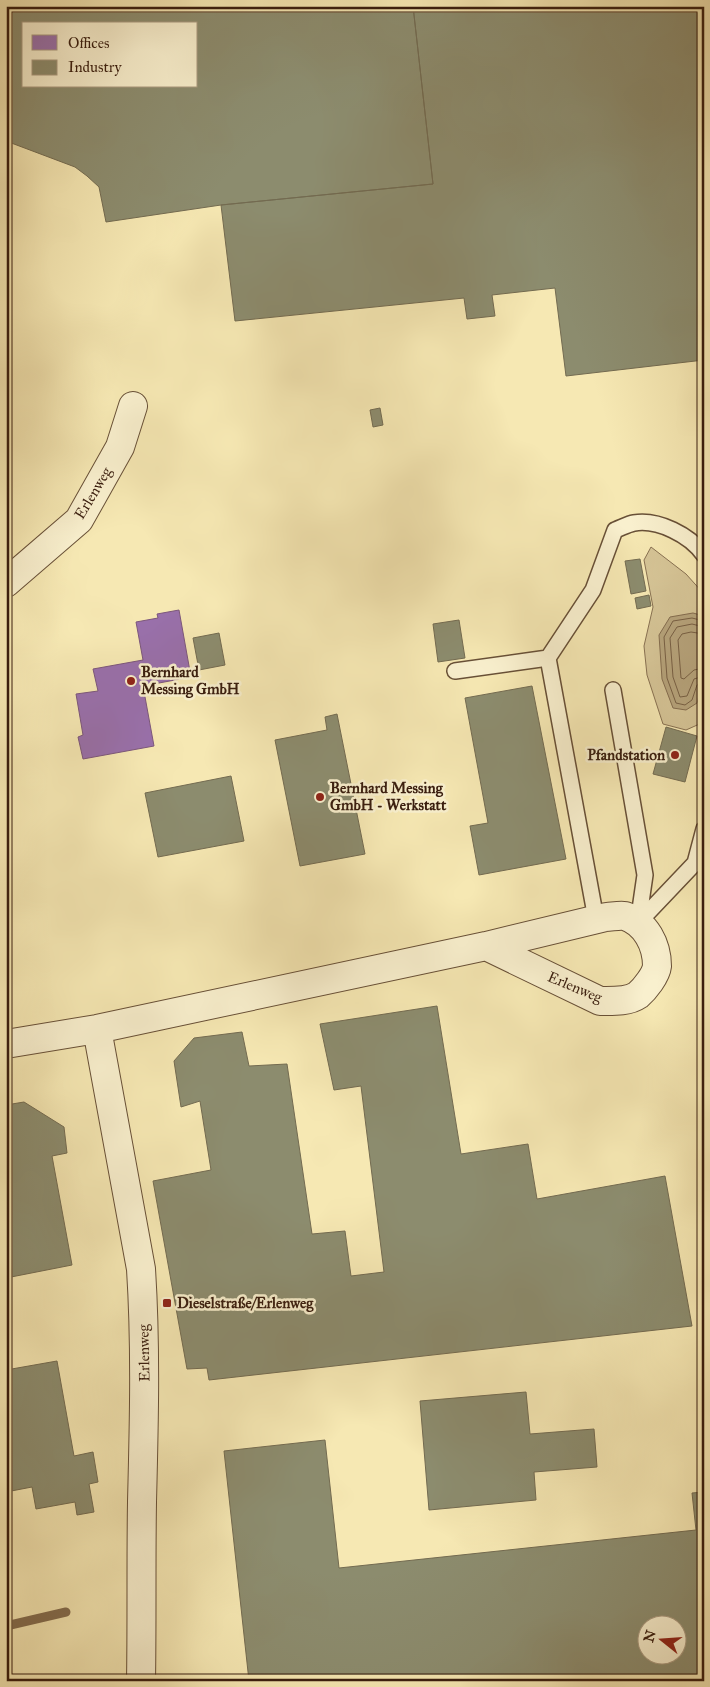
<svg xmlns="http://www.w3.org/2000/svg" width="710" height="1687" font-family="'IM FELL Great Primer',serif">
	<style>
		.green { fill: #d6c597; stroke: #887152 }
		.water { fill: #b6a37b; stroke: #846d4f }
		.offices { fill: #9970ab; stroke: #7c577c }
		.industry { fill: #8c8c6e; stroke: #736b51; fill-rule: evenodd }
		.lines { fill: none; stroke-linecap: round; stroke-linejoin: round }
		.shore { stroke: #786044; stroke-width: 1 }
		.stream { stroke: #846d4f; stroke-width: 9 }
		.lane-casing { stroke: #685037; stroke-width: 18 }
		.street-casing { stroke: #685037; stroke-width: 30 }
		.lane { stroke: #f9f0ce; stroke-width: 15 }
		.street { stroke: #f9f0ce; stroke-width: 28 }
		.poi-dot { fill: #8f2418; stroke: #f9f0ce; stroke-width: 2 }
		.labels { text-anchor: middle; stroke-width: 5; stroke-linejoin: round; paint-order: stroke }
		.street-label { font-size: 15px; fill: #391d0e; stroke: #f9f0ce }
		.poi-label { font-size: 15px; font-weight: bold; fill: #391d0e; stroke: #f9f0ce; text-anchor: start }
	</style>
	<rect width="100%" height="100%" fill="#f6e8b3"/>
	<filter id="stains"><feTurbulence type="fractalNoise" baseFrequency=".004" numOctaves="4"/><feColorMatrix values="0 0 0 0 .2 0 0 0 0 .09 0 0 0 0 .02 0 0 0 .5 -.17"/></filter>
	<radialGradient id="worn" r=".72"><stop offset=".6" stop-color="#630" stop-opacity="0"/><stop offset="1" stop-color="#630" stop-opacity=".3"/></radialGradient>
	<path class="green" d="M651,547L686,574L704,594V722L686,730L663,724L647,675L644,646L653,607L644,560Z"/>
	<path class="water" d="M693,613L704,616V678L697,703L686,710L673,708L662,679L659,635L670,617Z"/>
	<path class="offices" d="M179,610L191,677L143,686L154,746L83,759L78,737L83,735L76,694L98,691L93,669L143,660L136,622L158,618L157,614Z"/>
	<path class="industry" d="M6,6H413L433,184L221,205L106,222L99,187L87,176L75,167L6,141ZM24,24H196V86H24Z
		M413,6H704V360L566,376L555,288L492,295L495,316L467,319L464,298L235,321L221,205L433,184Z
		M380,408L383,425L373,427L370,410Z
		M640,559L646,591L631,594L625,561Z
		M649,595L651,606L637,609L635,598Z
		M459,620L465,658L438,662L433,624Z
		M219,633L225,665L199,670L193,638Z
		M532,686L566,859L479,875L470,826L488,823L465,698Z
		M337,714L365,854L300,866L275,740L327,730L325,717Z
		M666,727L697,736L685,782L653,774Z
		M231,776L244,841L158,857L145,793Z
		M437,1006L461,1154L528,1144L537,1199L665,1176L692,1326L209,1380L207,1368L187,1369L153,1181L211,1170L200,1101L181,1107L174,1061L194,1038L242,1032L249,1066L287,1064L312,1234L345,1231L351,1276L384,1272L361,1086L334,1090L320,1024Z
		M24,1102L64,1127L67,1153L52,1156L72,1265L6,1278V1105Z
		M57,1361L74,1456L93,1452L98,1482L89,1484L94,1512L77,1515L75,1502L36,1509L32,1487L6,1492V1370Z
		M526,1392L530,1434L594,1429L597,1467L534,1472L536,1500L429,1510L420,1401Z
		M325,1440L339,1568L696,1530L692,1493L704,1492V1681H249L224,1451ZM648,1624H678V1654H648Z"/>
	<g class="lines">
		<path class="shore" d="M704,621L692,618L673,621L664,637L667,678L676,703L685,705L692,700L697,685L704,682
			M704,627L692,624L677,627L670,638L673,677L680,697L687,696L694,679L704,676
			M704,634L691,632L682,634L678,640L681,678L684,679L694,670L704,668"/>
		<path class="stream" d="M6,1626L66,1612"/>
		<g class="lane-casing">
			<path id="lane" d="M548,658L593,590L615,530C621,528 628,524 634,523C658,519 690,535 704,555
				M455,671L548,658L596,919
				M613,690L645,875L638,923L695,863L704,829"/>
		</g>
		<g class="street-casing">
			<path id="street" d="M6,583L79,520L120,447L133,406
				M97,1029L141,1269C146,1347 144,1424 142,1502C141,1561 142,1621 141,1681
				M6,1044L97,1029L486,946L606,917C611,917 619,915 625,916C646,923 657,945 657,966C656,975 645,989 638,995C628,1002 612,1001 600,1001L486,946"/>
		</g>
		<use href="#lane" class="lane"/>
		<use href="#street" class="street"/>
	</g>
	<g class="poi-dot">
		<circle cx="131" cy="681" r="5"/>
		<circle cx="675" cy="755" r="5"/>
		<circle cx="320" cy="797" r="5"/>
		<rect x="162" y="1298" width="10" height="10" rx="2.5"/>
	</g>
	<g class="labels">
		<g class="street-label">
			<text transform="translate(93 493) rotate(-59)" y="5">Erlenweg</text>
			<text transform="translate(575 987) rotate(23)" y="5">Erlenweg</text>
			<text transform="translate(144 1353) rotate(-91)" y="5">Erlenweg</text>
		</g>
		<g class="poi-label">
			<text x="141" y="677">Bernhard<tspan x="141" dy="17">Messing GmbH</tspan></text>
			<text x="665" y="760" text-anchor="end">Pfandstation</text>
			<text x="330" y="793">Bernhard Messing<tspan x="330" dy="17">GmbH - Werkstatt</tspan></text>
			<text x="177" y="1308">Dieselstraße/Erlenweg</text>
		</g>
	</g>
	<rect width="710" height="1687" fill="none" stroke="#f6e8b3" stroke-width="25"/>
	<rect x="8" y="8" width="695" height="1672" fill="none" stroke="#391d0e" stroke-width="2.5"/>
	<rect x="12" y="12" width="685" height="1662" fill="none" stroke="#391d0e"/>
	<rect x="22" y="22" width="175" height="65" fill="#f9f0ce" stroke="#ac9c81"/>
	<rect x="32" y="35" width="25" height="15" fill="#9970ab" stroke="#ac9c81"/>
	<text x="68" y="48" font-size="15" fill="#391d0e">Offices</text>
	<rect x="32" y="60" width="25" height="15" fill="#8c8c6e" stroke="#ac9c81"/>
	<text x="68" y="72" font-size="15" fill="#391d0e">Industry</text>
	<g transform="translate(662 1640) rotate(287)"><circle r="24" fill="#f9f0ce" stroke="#ac9c81"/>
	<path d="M0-4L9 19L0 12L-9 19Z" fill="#8f2418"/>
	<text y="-8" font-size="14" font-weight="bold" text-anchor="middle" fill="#391d0e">N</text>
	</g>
	<rect width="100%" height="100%" filter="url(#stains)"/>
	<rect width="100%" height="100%" fill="url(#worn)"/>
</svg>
